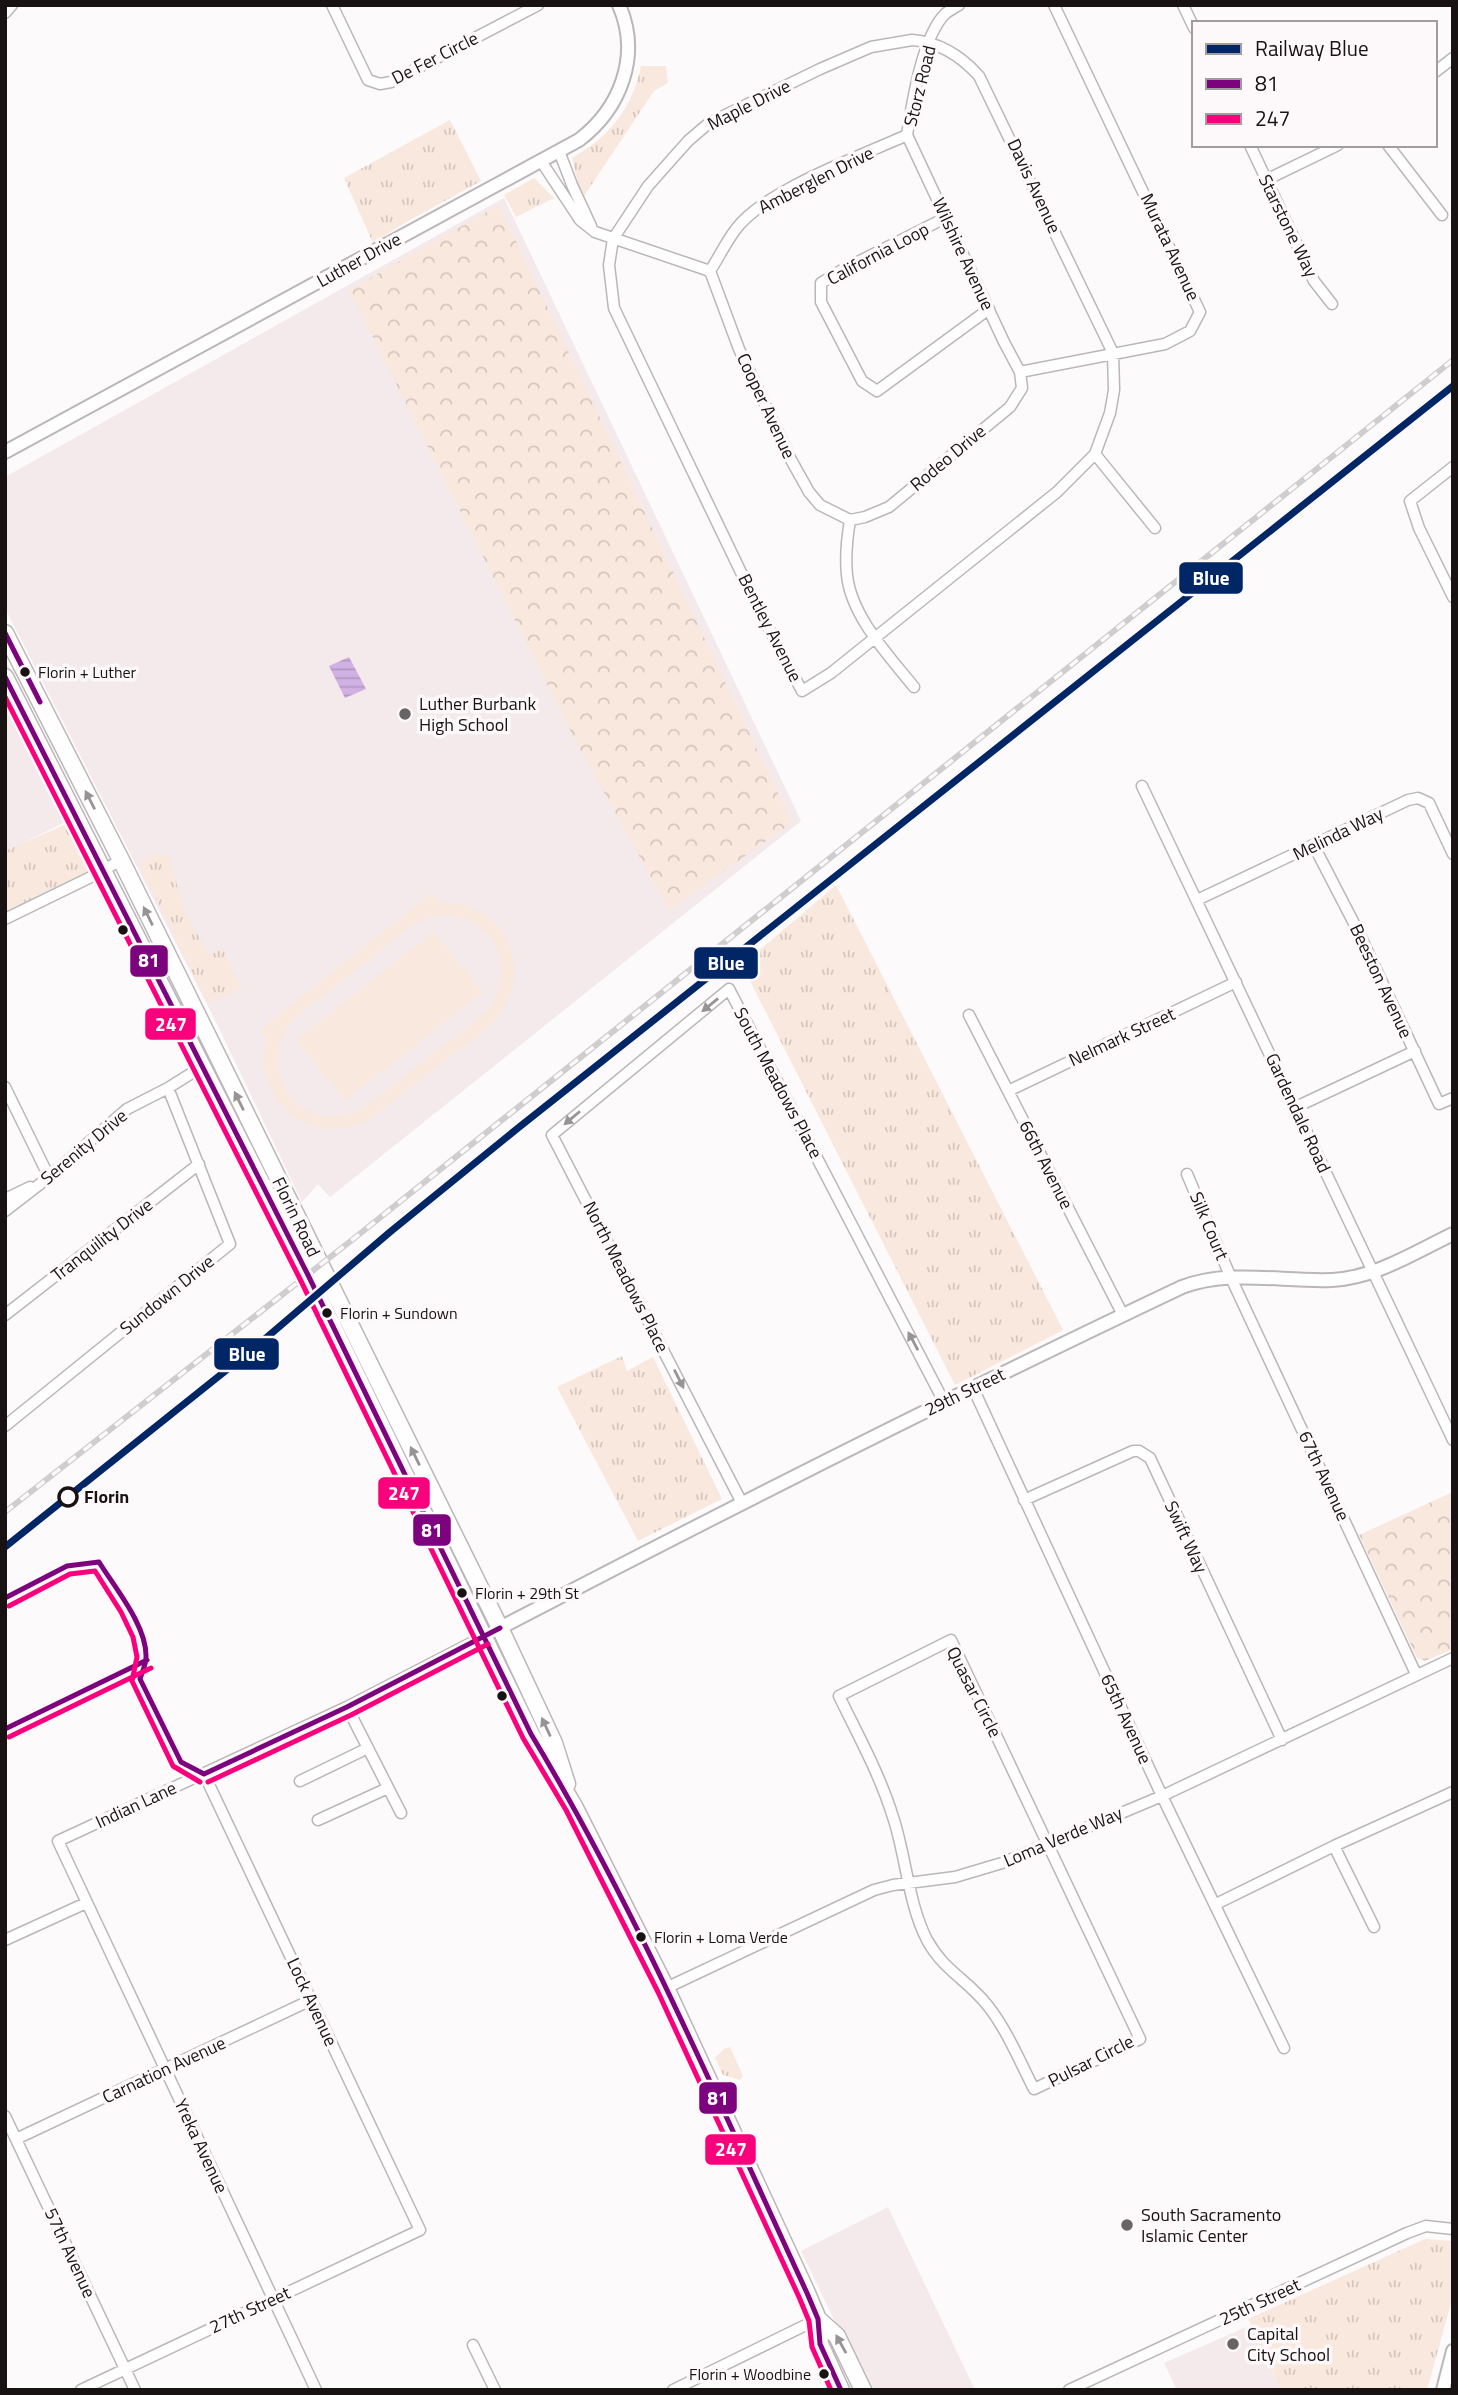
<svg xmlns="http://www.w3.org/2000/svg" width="1458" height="2395" font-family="'Titillium Web',sans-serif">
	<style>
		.built { fill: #f4e9eb }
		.grass { fill: url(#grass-tufts) }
		.park { fill: url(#park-crowns) }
		.garden { fill: #f9e8dd; fill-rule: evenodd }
		.water { fill: url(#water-rules) }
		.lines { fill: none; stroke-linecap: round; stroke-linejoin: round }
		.minor-casing { stroke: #bbb7b8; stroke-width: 13 }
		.tertiary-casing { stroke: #bbb7b8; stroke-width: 16 }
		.primary-casing { stroke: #bbb7b8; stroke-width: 19 }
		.minor { stroke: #fffefe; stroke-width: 10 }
		.tertiary { stroke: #fffefe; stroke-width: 12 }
		.primary { stroke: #fffefe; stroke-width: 16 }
		.rail-casing { stroke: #cecece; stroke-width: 6 }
		.rail { stroke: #fdf9fa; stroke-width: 3.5; stroke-dasharray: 10; stroke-linecap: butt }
		.bus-1-casing { stroke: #fdf9fa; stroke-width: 10 }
		.bus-2-casing { stroke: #fdf9fa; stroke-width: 10 }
		.bus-1 { stroke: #7c027e; stroke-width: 5 }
		.bus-2 { stroke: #fa007d; stroke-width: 5 }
		.rail-1-casing { stroke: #fdf9fa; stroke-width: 12 }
		.rail-1 { stroke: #002666; stroke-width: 7 }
		.oneway { fill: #979494 }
		.bus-dot { fill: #181213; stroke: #fdf9fa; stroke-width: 2.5 }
		.poi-dot { fill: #686364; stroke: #fdf9fa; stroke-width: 2.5 }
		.stop-dot { fill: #fdf9fa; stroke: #181213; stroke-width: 3.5 }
		.labels { text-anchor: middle; stroke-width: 7; stroke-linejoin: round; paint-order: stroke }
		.bus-label { font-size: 16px; fill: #181213; stroke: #fdf9fa; text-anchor: start }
		.street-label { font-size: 18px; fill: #181213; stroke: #fdf9fa }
		.poi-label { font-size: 18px; fill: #181213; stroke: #fdf9fa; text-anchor: start }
		.stop-label { font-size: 18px; font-weight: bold; fill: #181213; stroke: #fdf9fa; text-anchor: start }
		.line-badge { stroke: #fdf9fa; stroke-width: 2.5 }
		.badge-label { font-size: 19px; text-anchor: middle; font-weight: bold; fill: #fff }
	</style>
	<defs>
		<pattern id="grass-tufts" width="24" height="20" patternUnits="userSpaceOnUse" patternTransform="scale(1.75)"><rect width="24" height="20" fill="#f9e8dd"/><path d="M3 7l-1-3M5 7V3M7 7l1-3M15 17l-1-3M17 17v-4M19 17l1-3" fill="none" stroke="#d5c6bd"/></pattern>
		<pattern id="park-crowns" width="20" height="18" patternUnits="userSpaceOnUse" patternTransform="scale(1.75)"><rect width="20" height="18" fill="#f9e8dd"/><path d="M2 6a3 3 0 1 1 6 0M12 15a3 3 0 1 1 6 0" fill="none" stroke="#d5c6bd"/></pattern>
		<pattern id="water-rules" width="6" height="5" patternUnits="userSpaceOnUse" patternTransform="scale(1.75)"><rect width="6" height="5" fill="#d1b1e3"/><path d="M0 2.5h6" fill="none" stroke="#b397c2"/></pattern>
	</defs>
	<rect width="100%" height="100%" fill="#fcfafb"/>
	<path class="built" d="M504,198L801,821L330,1197L318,1184L302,1202L216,1022L5,608V477Z
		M5,659L83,813L5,852Z
		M888,2207L975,2390H868L801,2251Z
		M1251,2325L1281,2390H1177L1164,2363Z"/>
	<path class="grass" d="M641,66H666L668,83L654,91L584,196L580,193L572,158C610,136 632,109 641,66Z
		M450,120L481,181L403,224L373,243L344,178Z
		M534,178L554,198L516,217L504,195Z
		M66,824L90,871L81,879L5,914V851Z
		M161,854L170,856C177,893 189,923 210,955L223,949L242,988L208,1004L139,864L150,856Z
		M836,885L1063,1330L955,1385L742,965Z
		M622,1356L627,1371L653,1357L722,1499L638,1541L557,1387Z
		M730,2047L743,2076L740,2080L723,2075L715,2058L724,2049Z
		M1425,2239L1453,2241V2296L1427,2390H1281L1248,2319Z"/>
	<path class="park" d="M499,205L792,823L669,910L575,740L349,290Z
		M1453,1492V1649L1425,1661L1417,1658L1359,1535Z"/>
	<path class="garden" d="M432,893L440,902C511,901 539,979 489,1027L368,1121C310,1148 251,1102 267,1038L260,1029ZM447,915C497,921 517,969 488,1010L362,1109C341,1119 320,1119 301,1106C277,1088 271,1054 287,1029C296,1015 313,1004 326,994C354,972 382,950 410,927L428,918Z
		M434,931L483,992L345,1101L296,1040Z"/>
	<path class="water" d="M349,657L366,689L345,698L329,666Z"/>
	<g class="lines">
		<g class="minor-casing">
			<path id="minor" d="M332,5L368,80L380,84L391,82L538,5
				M1183,5L1194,28
				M5,13L12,5
				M912,40C940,42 961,56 979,76L1113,353L1114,390L1110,413L1095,454L1057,492L831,673L802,691L761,614L614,308L609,265L613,239L648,186L688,141L709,123L820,69L871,47Z
				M1435,72L1453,58
				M907,135C912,104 922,37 945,14C948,11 954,8 959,5
				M1250,145L1314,281L1332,304
				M1388,145L1442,215
				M559,151L572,185L591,226
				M541,161L580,220L595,232L710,271
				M1266,180L1338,145
				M945,218L842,270L821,283V302L862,381L877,391L989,309
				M710,271L739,349L790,458L809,492L820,505L850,520
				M710,271C719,257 726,242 736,229C765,190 861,156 907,135
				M1020,372L1165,344L1190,331L1200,312L1054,5
				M1095,454L1155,528
				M1453,467L1410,501L1419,528L1453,597
				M850,520L865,517L889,507L1010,407L1022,388L1020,372L1004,342L907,135
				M850,520C847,538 845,556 847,575C851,616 889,656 914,687
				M1142,786L1453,1440
				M1314,846L1359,933L1439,1104L1453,1098
				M1197,900L1408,800L1418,798L1429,803L1453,854
				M5,919L95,875L121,860
				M969,1015L1123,1315
				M5,1087L49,1177L47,1179
				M1008,1091L1236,982
				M1296,1107L1415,1051
				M1187,1174L1231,1278L1416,1674
				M5,1199L30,1187
				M5,1211L49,1177L127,1109L168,1088L203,1066
				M5,1315L199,1164
				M973,1388L1162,1796L1284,2048
				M5,1426L230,1244L168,1088
				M1024,1500L1133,1451H1139L1150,1458L1282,1740
				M742,1503L552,1135L729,989L944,1402
				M951,1640L1140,2039L1034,2089C1020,2062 1007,2030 988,2006C968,1980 944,1971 927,1940C908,1903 906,1856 893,1817C880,1775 858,1735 839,1696Z
				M347,1707L401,1813
				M300,1781L368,1748
				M318,1820L388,1788
				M1334,1846L1374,1927
				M1216,1904L1334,1846L1453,1792
				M5,1940L86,1903
				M666,1988L874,1890L893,1885L955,1877L1002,1863L1162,1796L1453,1658
				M5,2116L135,2390
				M16,2139L311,2000
				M473,2345L495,2390
				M81,2390L420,2230L204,1774
				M316,2390L58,1841L347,1707L500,1628
				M673,2390L818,2319
				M1069,2390L1407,2233L1426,2226L1453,2229"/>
		</g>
		<g class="tertiary-casing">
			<path id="tertiary" d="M5,452L579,140C621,108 641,55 619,5
				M500,1628C726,1510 952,1396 1182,1287C1230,1269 1282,1282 1332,1280C1375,1278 1415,1252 1453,1234
				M1443,2390L1453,2351"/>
		</g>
		<g class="primary-casing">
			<path id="primary" d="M5,633L121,860L500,1628L554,1743L567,1784
				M5,677L308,1275L531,1734L574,1806L666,1988L807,2293L818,2319L820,2344L841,2390
				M818,2319L837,2336L863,2390"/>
		</g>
		<use href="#minor" class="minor"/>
		<use href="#tertiary" class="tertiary"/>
		<use href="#primary" class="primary"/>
		<g class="rail-casing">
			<path id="rail" d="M5,1512L352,1240L1453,360"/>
		</g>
		<use href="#rail" class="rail"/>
		<g class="bus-1-casing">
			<path id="bus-1" d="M5,633L40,702
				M5,677L308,1275L531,1734C638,1912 720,2105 807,2293L818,2319L820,2344L841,2390
				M5,1598L67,1566L99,1562C115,1588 147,1626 146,1657C146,1665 142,1672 140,1679L181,1762L204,1774
				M5,1729L147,1660
				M204,1774L347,1707L500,1628"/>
		</g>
		<g class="bus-2-casing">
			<path id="bus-2" d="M5,697L300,1279L523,1738L566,1810L658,1992L799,2297L809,2321L812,2347L831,2390
				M9,1606L70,1574L95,1571L121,1612L133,1637L137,1657L132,1681L173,1766L200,1782
				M9,1737L151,1668
				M208,1782L351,1715L488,1644"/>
		</g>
		<use href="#bus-1" class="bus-1"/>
		<use href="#bus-2" class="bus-2"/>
		<g class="rail-1-casing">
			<path id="rail-1" d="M5,1547L259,1344L390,1232L518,1128L1453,386"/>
		</g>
		<use href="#rail-1" class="rail-1"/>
	</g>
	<defs><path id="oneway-solid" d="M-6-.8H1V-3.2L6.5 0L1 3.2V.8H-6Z" transform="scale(1.75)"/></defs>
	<g class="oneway">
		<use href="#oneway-solid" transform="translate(90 800) rotate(-117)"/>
		<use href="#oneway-solid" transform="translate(148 916) rotate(-116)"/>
		<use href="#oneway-solid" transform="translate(710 1005) rotate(141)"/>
		<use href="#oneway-solid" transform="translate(239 1101) rotate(-116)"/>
		<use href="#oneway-solid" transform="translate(572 1118) rotate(140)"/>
		<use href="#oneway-solid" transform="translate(913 1341) rotate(-118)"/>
		<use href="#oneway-solid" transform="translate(679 1379) rotate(63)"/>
		<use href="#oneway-solid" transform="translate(415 1456) rotate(-116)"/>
		<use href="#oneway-solid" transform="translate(546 1727) rotate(-115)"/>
		<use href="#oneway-solid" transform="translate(841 2344) rotate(-119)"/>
	</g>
	<g class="bus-dot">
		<circle cx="25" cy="672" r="6"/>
		<circle cx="123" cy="930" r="6"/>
		<circle cx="327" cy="1313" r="6"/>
		<circle cx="462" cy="1593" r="6"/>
		<circle cx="502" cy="1696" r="6"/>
		<circle cx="641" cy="1937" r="6"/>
		<circle cx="824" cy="2374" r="6"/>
	</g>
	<g class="poi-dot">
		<circle cx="405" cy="714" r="7"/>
		<circle cx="1127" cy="2225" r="7"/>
		<circle cx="1233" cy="2344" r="7"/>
	</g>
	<circle class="stop-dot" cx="68" cy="1497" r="9"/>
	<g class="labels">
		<g class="bus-label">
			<text x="38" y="678">Florin + Luther</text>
			<text x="340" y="1319">Florin + Sundown</text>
			<text x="475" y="1599">Florin + 29th St</text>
			<text x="654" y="1943">Florin + Loma Verde</text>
			<text x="811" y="2380" text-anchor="end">Florin + Woodbine</text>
		</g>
		<g class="street-label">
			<text transform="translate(435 58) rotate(-27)" y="6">De Fer Circle</text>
			<text transform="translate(920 86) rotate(-76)" y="6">Storz Road</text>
			<text transform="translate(749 105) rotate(-27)" y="6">Maple Drive</text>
			<text transform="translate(816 180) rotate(-27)" y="6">Amberglen Drive</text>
			<text transform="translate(1034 186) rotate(65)" y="6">Davis Avenue</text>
			<text transform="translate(1288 226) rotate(64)" y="6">Starstone Way</text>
			<text transform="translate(1170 247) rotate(65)" y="6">Murata Avenue</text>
			<text transform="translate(878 254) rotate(-28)" y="6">California Loop</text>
			<text transform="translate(963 254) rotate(65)" y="6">Wilshire Avenue</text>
			<text transform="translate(359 260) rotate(-29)" y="6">Luther Drive</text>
			<text transform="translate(766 406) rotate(65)" y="6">Cooper Avenue</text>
			<text transform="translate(948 458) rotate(-40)" y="6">Rodeo Drive</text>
			<text transform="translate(770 628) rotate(63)" y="6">Bentley Avenue</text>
			<text transform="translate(1338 834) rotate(-26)" y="6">Melinda Way</text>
			<text transform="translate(1381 981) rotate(65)" y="6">Beeston Avenue</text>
			<text transform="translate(1122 1037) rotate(-25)" y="6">Nelmark Street</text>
			<text transform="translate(778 1083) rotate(62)" y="6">South Meadows Place</text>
			<text transform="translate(1298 1113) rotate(65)" y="6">Gardendale Road</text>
			<text transform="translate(84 1147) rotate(-40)" y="6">Serenity Drive</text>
			<text transform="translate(1046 1165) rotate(63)" y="6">66th Avenue</text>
			<text transform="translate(296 1217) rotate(64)" y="6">Florin Road</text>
			<text transform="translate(1209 1226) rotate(67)" y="6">Silk Court</text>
			<text transform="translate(102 1240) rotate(-38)" y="6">Tranquility Drive</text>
			<text transform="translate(626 1277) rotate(63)" y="6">North Meadows Place</text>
			<text transform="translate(167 1295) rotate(-39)" y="6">Sundown Drive</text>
			<text transform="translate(965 1392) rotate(-26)" y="6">29th Street</text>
			<text transform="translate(1324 1476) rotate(65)" y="6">67th Avenue</text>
			<text transform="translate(1186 1537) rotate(65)" y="6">Swift Way</text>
			<text transform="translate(974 1692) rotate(63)" y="6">Quasar Circle</text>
			<text transform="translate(1126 1719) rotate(65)" y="6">65th Avenue</text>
			<text transform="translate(136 1805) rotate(-25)" y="6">Indian Lane</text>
			<text transform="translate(1063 1837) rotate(-23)" y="6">Loma Verde Way</text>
			<text transform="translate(312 2002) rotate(65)" y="6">Lock Avenue</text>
			<text transform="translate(1091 2061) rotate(-27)" y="6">Pulsar Circle</text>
			<text transform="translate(164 2070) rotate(-25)" y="6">Carnation Avenue</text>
			<text transform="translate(201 2146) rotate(65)" y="6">Yreka Avenue</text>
			<text transform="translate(70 2253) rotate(65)" y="6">57th Avenue</text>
			<text transform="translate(1260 2302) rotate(-25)" y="6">25th Street</text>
			<text transform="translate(250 2310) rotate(-25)" y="6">27th Street</text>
		</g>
		<g class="poi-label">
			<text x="419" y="710">Luther Burbank<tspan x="419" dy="21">High School</tspan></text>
			<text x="1141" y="2221">South Sacramento<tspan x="1141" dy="21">Islamic Center</tspan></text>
			<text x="1247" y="2340">Capital<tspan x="1247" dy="21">City School</tspan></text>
		</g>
		<g class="stop-label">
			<text x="84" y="1503">Florin</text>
		</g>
	</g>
	<g class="line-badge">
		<rect x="1178" y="561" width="66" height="34" rx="7" fill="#002666"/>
		<rect x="129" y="944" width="40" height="34" rx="7" fill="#7c027e"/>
		<rect x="693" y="946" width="66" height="34" rx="7" fill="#002666"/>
		<rect x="144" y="1007" width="53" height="34" rx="7" fill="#fa007d"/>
		<rect x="213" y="1337" width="67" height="34" rx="7" fill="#002666"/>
		<rect x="377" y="1476" width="54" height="34" rx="7" fill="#fa007d"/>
		<rect x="412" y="1513" width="40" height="34" rx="7" fill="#7c027e"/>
		<rect x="698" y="2081" width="40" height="34" rx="7" fill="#7c027e"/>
		<rect x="704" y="2133" width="53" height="33" rx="7" fill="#fa007d"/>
	</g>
	<g class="badge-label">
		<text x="1211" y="585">Blue</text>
		<text x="149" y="967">81</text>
		<text x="726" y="970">Blue</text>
		<text x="171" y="1031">247</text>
		<text x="247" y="1361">Blue</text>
		<text x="404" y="1500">247</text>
		<text x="432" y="1537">81</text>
		<text x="718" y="2105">81</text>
		<text x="731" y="2156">247</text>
	</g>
	<rect width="1458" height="2395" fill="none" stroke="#181213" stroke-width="14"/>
	<rect x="1192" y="21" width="245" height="126" fill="#fdf9fa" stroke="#a19d9e" stroke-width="2"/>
	<rect x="1206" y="44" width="35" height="10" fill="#002666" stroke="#a19d9e" stroke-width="2"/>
	<text x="1255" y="56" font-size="21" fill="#181213">Railway Blue</text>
	<rect x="1206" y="79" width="35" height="10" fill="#7c027e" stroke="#a19d9e" stroke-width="2"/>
	<text x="1255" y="91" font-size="21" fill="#181213">81</text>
	<rect x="1206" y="114" width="35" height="10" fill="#fa007d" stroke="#a19d9e" stroke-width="2"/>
	<text x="1255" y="126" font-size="21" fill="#181213">247</text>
</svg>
